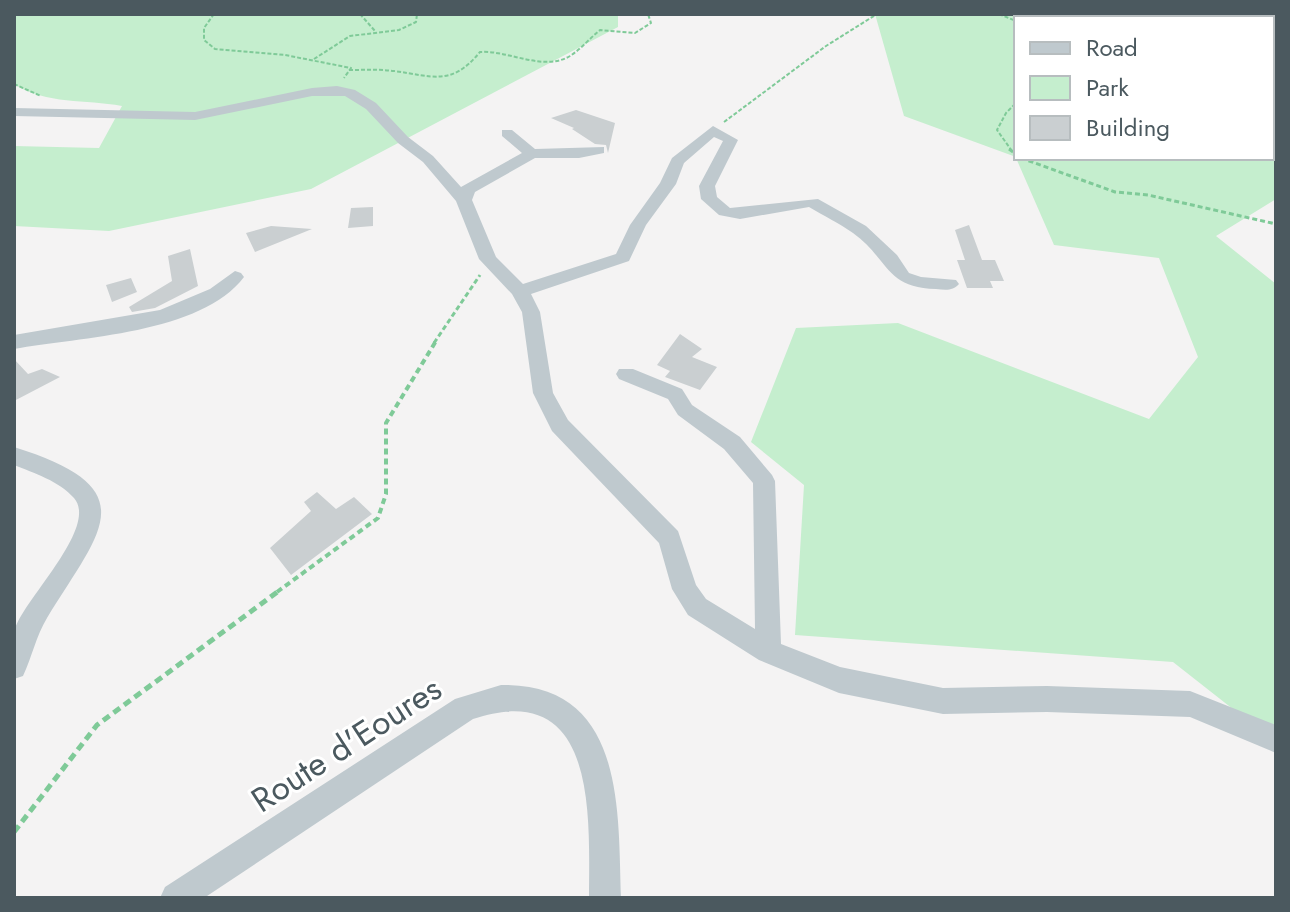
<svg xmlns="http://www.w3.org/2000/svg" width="1290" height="912" font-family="Jost,sans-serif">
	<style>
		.green { fill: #c5eece }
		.building { fill: #cacfd1 }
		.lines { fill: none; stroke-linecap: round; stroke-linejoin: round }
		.path-far3 { stroke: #7fca98; stroke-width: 2; stroke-dasharray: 4 2; stroke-linecap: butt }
		.path-far2 { stroke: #7fca98; stroke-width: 3; stroke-dasharray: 5 3; stroke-linecap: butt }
		.path-far1 { stroke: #7fca98; stroke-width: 4; stroke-dasharray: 6 4; stroke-linecap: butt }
		.path { stroke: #7fca98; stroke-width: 5; stroke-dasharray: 8 5; stroke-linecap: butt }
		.minor { fill: #bfc9ce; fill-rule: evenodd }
		.labels { text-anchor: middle; stroke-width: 6; stroke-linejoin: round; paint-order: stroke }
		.near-street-label { font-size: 34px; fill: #4b595f; stroke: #fff }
	</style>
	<rect width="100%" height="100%" fill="#f4f3f3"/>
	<path class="green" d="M14,14H618V27L311,189L109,231L14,226V146L99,148L122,106C85,99 47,105 14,84Z
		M875,14H1276V199L1216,236L1276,284V743L1173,662L795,635L804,485L751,442L796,328L898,323L1149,419L1198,357L1159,258L1054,245L1016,158H1272V18H1016V157L904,116Z"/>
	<path class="building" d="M576,110L615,123L608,153L606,145L595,144L572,129L574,128L551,118Z
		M373,207V226L348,228L351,208Z
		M969,225L982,260H995L1004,281H990L993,288H967L957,260H965L955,230Z
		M271,226L312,229L255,252L246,233Z
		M190,249L198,286L155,308L132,312L129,307L172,281L168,256Z
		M131,278L137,292L112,302L106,285Z
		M680,334L702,349L692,357L717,367L700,390L665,377L670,371L657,365Z
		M14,359L28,374L42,369L60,377L14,401Z
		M317,492L336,509L354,497L372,514L291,575L270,548L311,511L304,502Z"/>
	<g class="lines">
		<path class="path-far3" d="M214,14L204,28V40L215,49L285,55L351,68L344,78
			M360,14L375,31
			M999,14L1016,21
			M1076,14L1087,18
			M314,59L350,36L399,30L416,22L417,14
			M349,70C364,70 379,69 394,71C433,76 451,87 480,52C509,50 543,72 570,56C581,49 590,38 600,30L635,33L651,23L648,14
			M14,84L41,96
			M1272,89H1276
			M1272,103L1276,105
			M724,122L826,46L877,14
			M1012,151L997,130L1006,113L1016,103"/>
		<path class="path-far2" d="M1009,149L1016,154
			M1021,158L1115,192L1148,195L1276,224
			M434,343L480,275"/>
		<path class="path-far1" d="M277,592L378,518L386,494V423L436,341"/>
		<path class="path" d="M14,832L97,725L280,590"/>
		<path class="minor" d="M337,86L355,90L376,103L408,137L433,156L461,187L522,153L502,136V130H512L535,149L604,147V153L579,158H535L475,192L472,200L496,257L523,284L616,254L630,225L660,183L672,158L713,126L738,140L715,186L717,197L730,208L818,199L866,226L897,255L909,273L921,277L956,280L959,284C953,291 946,290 936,289C885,288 889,259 853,233C839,223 824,216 809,207L740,219L719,215L701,199L699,186L723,141L714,137L684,163L676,184L646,225L629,261L531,294L540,312L553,393L568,420L678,531L696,585L706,599L755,629L753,483L724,449L678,415L668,399L619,379L616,374L619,369H633L682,389L692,405L740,437L772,475L775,481L781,644L840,667L943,688L1047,686L1190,691L1276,725V753L1190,717L1047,712L943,714L839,693L759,660L688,615L672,589L659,543L552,431L533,393L522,312L512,294L479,259L456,201L423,162L398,143L366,109L345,96H312L195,120L14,116V108L195,112L312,88Z
			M235,271L241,273L244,277C201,334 80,337 14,349V335L160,310L210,289Z
			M14,447C149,489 100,531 47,618C36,636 32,657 23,676L14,679C14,664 11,644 15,629C24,599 99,527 74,498C59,481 34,473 14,465Z
			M501,685C625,683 618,808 621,898H589C589,818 599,677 473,719L204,898H160L165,887L455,699Z"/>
	</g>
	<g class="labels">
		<g class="near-street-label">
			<text transform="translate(346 744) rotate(-33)" y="12">Route d'Eoures</text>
		</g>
	</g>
	<rect width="1290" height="912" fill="none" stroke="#4b595f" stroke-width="32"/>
	<rect x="1014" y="16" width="260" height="144" fill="#ffffff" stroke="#b7bdbf" stroke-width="2"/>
	<rect x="1030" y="42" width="40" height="12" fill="#bfc9ce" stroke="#b7bdbf" stroke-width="2"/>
	<text x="1086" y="56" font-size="24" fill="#4b595f">Road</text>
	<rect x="1030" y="76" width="40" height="24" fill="#c5eece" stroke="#b7bdbf" stroke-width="2"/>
	<text x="1086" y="96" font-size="24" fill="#4b595f">Park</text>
	<rect x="1030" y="116" width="40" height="24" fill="#cacfd1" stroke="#b7bdbf" stroke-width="2"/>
	<text x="1086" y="136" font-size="24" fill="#4b595f">Building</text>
</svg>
